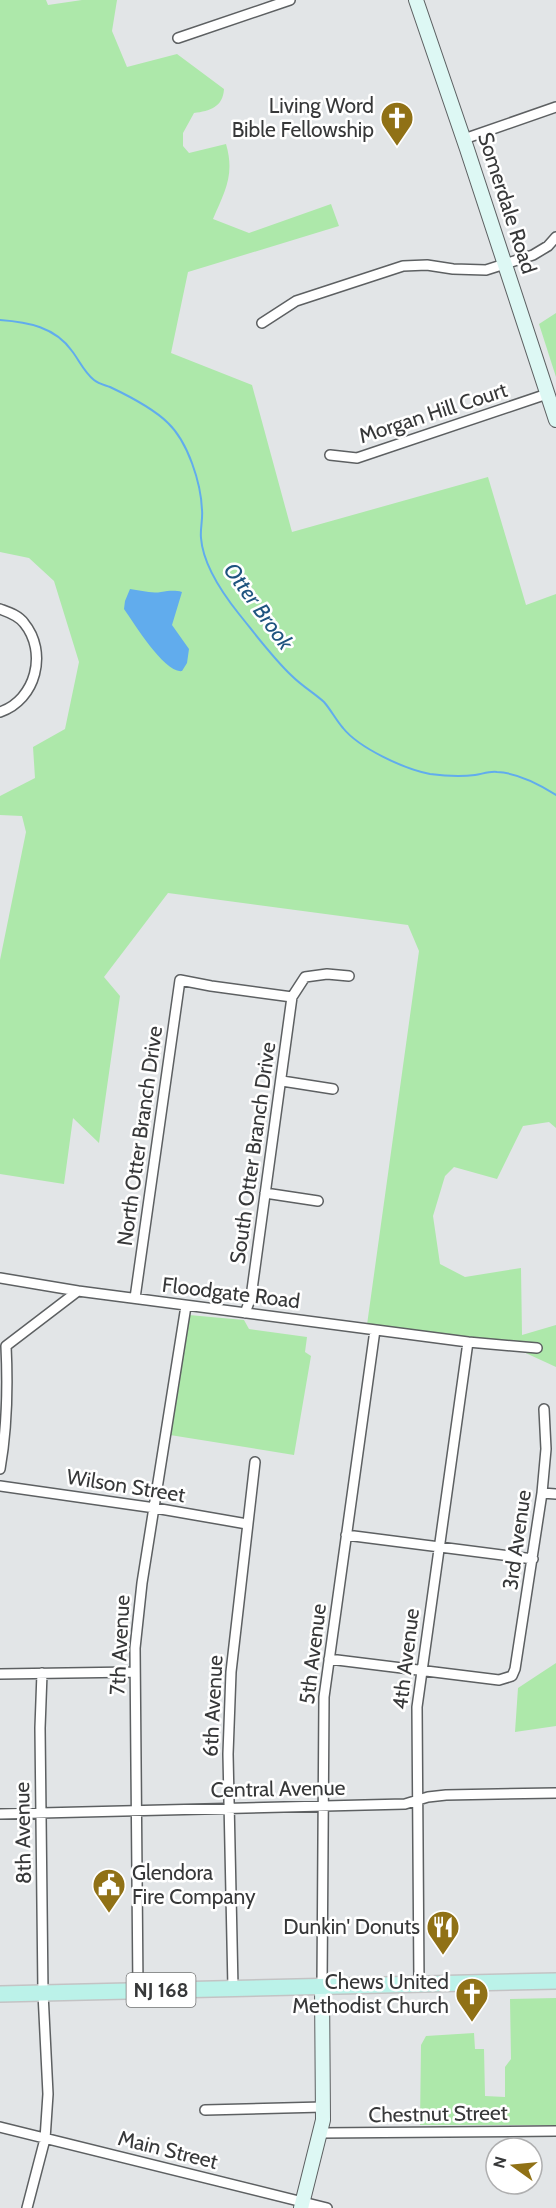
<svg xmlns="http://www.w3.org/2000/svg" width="556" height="2208" font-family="Cabin,sans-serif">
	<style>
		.green { fill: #ade8aa }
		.water { fill: #61aced }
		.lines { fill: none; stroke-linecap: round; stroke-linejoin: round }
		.stream { stroke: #61aced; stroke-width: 2 }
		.street-casing { stroke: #5d6062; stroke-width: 12 }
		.secondary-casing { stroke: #5d6062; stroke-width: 16 }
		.primary-casing { stroke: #c3c3c4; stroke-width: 18 }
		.street { stroke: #fff; stroke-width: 9 }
		.secondary { stroke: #ddf8f4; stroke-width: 14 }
		.primary { stroke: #bbf2e9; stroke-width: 15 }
		.labels { text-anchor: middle; stroke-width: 5; stroke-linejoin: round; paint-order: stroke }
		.shield { fill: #fff; stroke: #737474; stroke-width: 1.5 }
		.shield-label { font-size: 20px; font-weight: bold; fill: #373839 }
		.poi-label { font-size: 21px; fill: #373839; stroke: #fff; text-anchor: end }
		.street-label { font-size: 21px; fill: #373839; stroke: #fff }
		.water-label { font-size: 22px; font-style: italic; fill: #1f547f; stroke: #fff }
	</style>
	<rect width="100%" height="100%" fill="#e2e5e7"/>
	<path class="green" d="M0,0H46L48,5L82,0H117L112,31L127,67L177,54L224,89C223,107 210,111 194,113L183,133V146L189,153L226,144C235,175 225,191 213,219L249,233L331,204L339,226L188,272L171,353L252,385L292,532L488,477L526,605L556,594V1128L549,1122L523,1126L497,1179L454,1167L445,1176L433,1216L440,1264L465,1277L521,1268L522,1335L556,1325V1367L517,1349L366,1332L419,951L408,925L168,893L104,977L120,996L99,1143L73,1118L64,1184L0,1174V960L26,832L22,816L0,815V796L35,778L33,747L65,729L79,662L54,581L29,558L0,552Z
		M556,313V377L539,324Z
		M189,1315L244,1320L249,1329L307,1337L305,1352L311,1356L294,1455L170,1435Z
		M556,1663V1726L515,1732L518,1688Z
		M556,1998V2125H420L421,2045L426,2036L474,2033L475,2049H484L485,2096L505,2097V2067L511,2059L510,1999Z"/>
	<path class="water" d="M130,589C140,590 151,594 161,592C169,591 174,590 182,592L172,625L189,649L187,663L182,671C165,674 134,623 124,609L125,601Z"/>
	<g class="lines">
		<path class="stream" d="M0,320C28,322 55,327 72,351C79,360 84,372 94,380C99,384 105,385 110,387C129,396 153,408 168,423C188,442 201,483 202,510C203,519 200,529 201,538C203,564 223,594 239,614C256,635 273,658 292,676C302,686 314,693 324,702C331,710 336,720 343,728C359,748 404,769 430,774C445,776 460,777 475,775C482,774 490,771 497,772C518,773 539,784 556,795"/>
		<g class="street-casing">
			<path id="street" d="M178,38L290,0
				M464,139L556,107
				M262,323L296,301L403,266L427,265L453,269L486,270L533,255L548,246L556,237
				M330,455L357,458L547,394
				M0,609C8,612 18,615 24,623C48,652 36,700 0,712
				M282,1081L333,1089
				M265,1193L318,1201
				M0,1278L78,1291
				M135,1298L180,980L211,986L292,997
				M245,1313L251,1297L292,997L305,977L327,974L349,976
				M6,1346L78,1291L468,1342L537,1348
				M0,1469C7,1429 8,1387 6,1346
				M0,1486L155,1508L247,1524
				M542,1493L556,1494
				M346,1535L533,1559
				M329,1659L499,1680L512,1676L515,1669L542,1493L546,1449L544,1409
				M0,1674L134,1672
				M0,1814L405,1804L428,1797L446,1795L556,1793
				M419,1984L417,1707L468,1342
				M322,1986L324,1697L375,1330
				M233,1988L228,1754L231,1672L255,1462
				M138,1991L135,1648L142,1583L186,1306
				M205,2110L323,2107
				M0,2127L327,2208
				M320,2133L556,2131
				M27,2208L45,2139L48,2094L43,1993L40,1728L42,1673"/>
		</g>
		<g class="secondary-casing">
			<path id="secondary" d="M416,0L467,149L556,420
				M301,2208L323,2120L322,1986"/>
		</g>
		<g class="primary-casing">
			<path id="primary" d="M0,1994L556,1981"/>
		</g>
		<use href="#street" class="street"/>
		<use href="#secondary" class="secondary"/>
		<use href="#primary" class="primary"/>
	</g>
	<defs>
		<g id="church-pin" transform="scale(1.725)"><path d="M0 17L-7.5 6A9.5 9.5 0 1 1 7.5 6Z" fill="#907116" stroke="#fff"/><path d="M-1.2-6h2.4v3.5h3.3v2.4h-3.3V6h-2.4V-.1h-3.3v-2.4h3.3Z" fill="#fff"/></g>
		<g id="civic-pin" transform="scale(1.725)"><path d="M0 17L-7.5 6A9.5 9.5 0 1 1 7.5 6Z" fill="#907116" stroke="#fff"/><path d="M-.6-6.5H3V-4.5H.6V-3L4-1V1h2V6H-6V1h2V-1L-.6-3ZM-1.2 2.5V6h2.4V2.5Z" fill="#fff"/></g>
		<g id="restaurant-pin" transform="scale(1.725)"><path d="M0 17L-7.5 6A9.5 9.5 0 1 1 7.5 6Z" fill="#907116" stroke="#fff"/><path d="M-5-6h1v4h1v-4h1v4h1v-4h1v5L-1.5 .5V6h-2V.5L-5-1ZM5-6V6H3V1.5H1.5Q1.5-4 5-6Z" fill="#fff"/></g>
	</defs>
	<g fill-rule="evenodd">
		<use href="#church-pin" x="397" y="118"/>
		<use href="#civic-pin" x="109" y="1885"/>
		<use href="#restaurant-pin" x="443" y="1927"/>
		<use href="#church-pin" x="472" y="1994"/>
	</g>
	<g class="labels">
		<rect class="shield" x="126.5" y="1973" width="69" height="34" rx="4.5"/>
		<g class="shield-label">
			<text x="161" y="1997">NJ 168</text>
		</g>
		<g class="poi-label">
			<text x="374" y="113">Living Word<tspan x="374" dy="24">Bible Fellowship</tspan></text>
			<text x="132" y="1880" text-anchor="start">Glendora<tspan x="132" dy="24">Fire Company</tspan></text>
			<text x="420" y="1934">Dunkin' Donuts</text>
			<text x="449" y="1989">Chews United<tspan x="449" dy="24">Methodist Church</tspan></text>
		</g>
		<g class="street-label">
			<text transform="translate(507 203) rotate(72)" y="7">Somerdale Road</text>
			<text transform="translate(433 413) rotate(-18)" y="7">Morgan Hill Court</text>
			<text transform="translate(140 1136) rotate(-82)" y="7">North Otter Branch Drive</text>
			<text transform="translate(253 1153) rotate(-82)" y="7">South Otter Branch Drive</text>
			<text transform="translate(231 1293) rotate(7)" y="7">Floodgate Road</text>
			<text transform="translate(126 1486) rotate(9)" y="7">Wilson Street</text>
			<text transform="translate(517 1540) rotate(-82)" y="7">3rd Avenue</text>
			<text transform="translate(120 1645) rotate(-87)" y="7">7th Avenue</text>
			<text transform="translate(313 1654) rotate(-83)" y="7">5th Avenue</text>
			<text transform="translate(406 1659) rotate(-83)" y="7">4th Avenue</text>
			<text transform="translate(213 1706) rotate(-87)" y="7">6th Avenue</text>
			<text transform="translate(278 1789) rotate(-1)" y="7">Central Avenue</text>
			<text transform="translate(23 1833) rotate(-91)" y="7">8th Avenue</text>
			<text transform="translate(438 2114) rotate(-1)" y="7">Chestnut Street</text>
			<text transform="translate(168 2150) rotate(14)" y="7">Main Street</text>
		</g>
		<g class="water-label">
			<text transform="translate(259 606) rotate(54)" y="8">Otter Brook</text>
		</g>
	</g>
	<g transform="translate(514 2166) rotate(285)"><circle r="28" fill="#ffffff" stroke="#afafb0" stroke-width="1.5"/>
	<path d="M0-4.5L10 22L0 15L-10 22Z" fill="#907116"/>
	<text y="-9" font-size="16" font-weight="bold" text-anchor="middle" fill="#373839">N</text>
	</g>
</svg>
